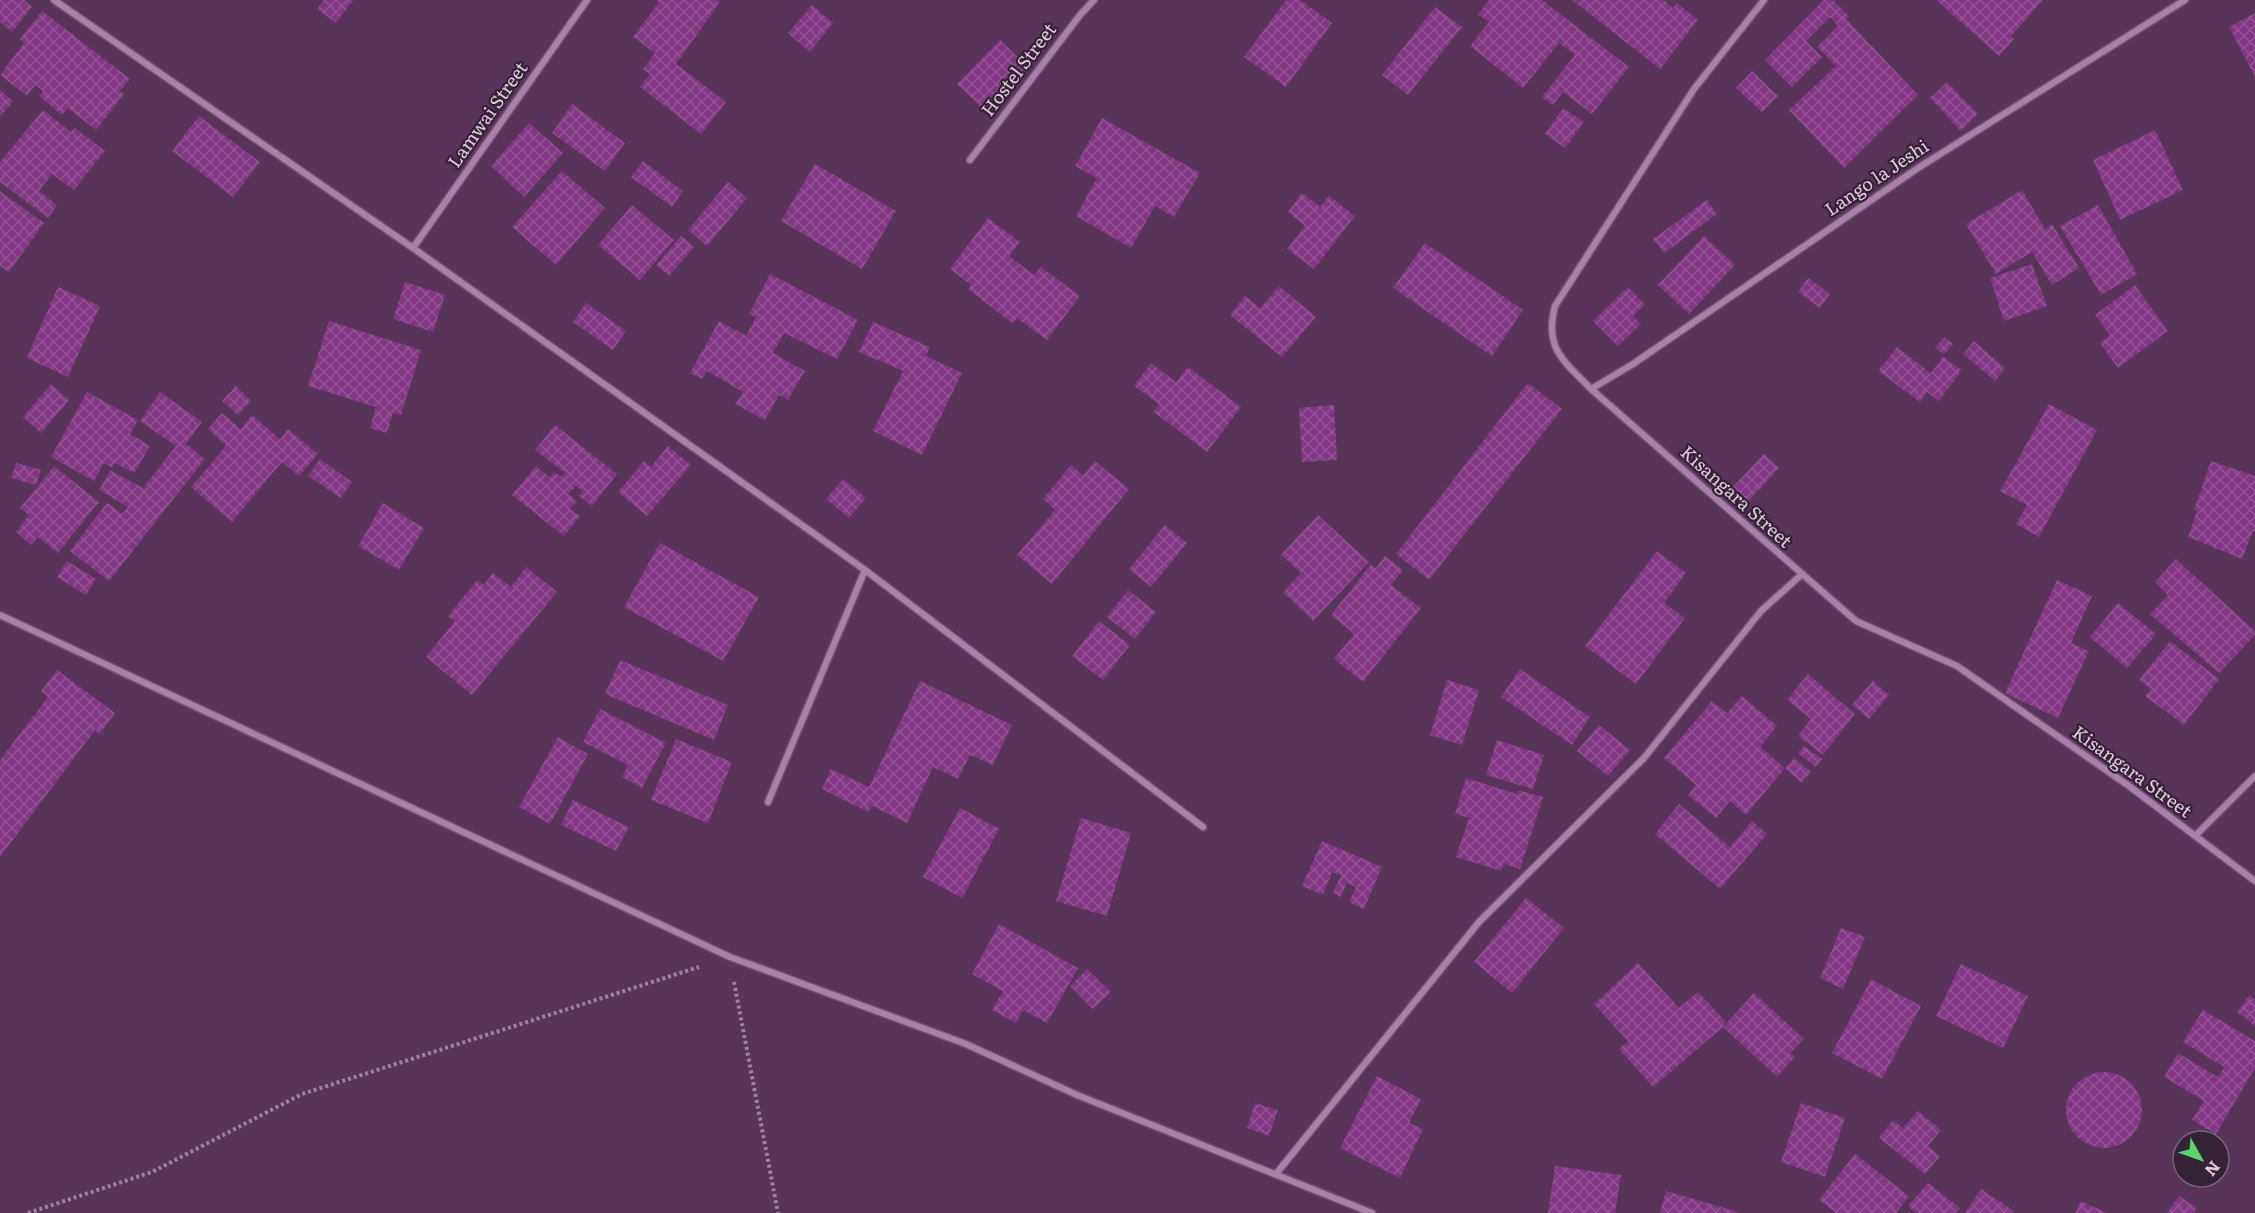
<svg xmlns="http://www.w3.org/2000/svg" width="2255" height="1213" font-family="Literata,serif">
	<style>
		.building { fill: url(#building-cross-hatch) }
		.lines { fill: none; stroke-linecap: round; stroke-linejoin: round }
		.minor-casing { stroke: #715272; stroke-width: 9 }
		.path { stroke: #a081a0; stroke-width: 4; stroke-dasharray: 3 3; stroke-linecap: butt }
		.minor { stroke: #ab7fab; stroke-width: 6 }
		.labels { text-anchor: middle; stroke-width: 4.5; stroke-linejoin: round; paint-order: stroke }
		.street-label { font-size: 18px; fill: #e1cae0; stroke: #342334 }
	</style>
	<defs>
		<pattern id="building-cross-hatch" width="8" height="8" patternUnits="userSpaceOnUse" patternTransform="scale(1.5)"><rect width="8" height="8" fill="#813783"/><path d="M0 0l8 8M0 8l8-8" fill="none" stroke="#935394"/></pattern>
	</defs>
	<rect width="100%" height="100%" fill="#59335a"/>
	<path class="building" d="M0,0H24L32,7L12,32L0,22Z
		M324,0H353L336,23L317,9Z
		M656,0H717L720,2L676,64L726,102L701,134L640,87L650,74L643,69L655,53L633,37L659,2Z
		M1286,0H1300L1332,23L1286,87L1244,57Z
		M1489,0H1542L1629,67L1592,114L1563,92L1553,105L1542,97L1575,55L1559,43L1523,88L1470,46L1489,22L1478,14Z
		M1572,0H1664L1673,8L1677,3L1698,20L1660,69Z
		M1824,0H1833L1849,16L1846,19L1918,95L1844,168L1789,110L1836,66L1817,47L1838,26L1830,17L1806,41L1822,57L1792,87L1765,60Z
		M1936,0H2043L2011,36L2014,39L1999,56Z
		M812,5L833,23L810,52L788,33Z
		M1435,7L1462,27L1408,95L1382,75Z
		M42,11L130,79L120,91L124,94L96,130L68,108L62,115L39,96L43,91L36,85L27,96L0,75L24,43L20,39Z
		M2255,13V77L2229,27Z
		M1000,40L1029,68L986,112L957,84Z
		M1752,71L1778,96L1762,112L1736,88Z
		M1947,82L1978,114L1961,131L1930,98Z
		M0,90L13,101L0,117Z
		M572,104L625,143L605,171L552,133Z
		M1563,108L1584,122L1565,148L1545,134Z
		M43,110L71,132L75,128L105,151L74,190L52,174L39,191L57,205L48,218L0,182V162Z
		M199,116L260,162L233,197L172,151Z
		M1102,118L1200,173L1174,217L1155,206L1131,248L1076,216L1097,178L1075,166Z
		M529,123L563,153L524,197L491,166Z
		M2155,130L2183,190L2120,220L2093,160Z
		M643,161L683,191L672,207L631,177Z
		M815,164L896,211L862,269L781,221Z
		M562,171L605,208L556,265L512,227Z
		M728,182L747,198L707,246L688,230Z
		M2022,190L2045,229L2052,224L2079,268L2052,285L2032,252L1996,274L1966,224Z
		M0,191L44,223L9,272L0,266Z
		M1302,193L1320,207L1329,196L1355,216L1314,269L1287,249L1305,226L1288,212Z
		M1707,200L1717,214L1664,253L1653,239Z
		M632,205L674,240L640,280L598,245Z
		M2098,205L2137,274L2101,295L2060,226Z
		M988,218L1020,242L1009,256L1034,275L1041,267L1080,296L1047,340L1017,318L1013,324L968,289L971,285L950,269Z
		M681,236L694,247L669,276L656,265Z
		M1704,236L1735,265L1689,314L1658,285Z
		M1425,243L1523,310L1492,356L1393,288Z
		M2032,264L2047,306L2004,321L1990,278Z
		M770,274L858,320L837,359L784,333L773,353L805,371L788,400L779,395L765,420L735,404L743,392L707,371L702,379L690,373L719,321L746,336L756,317L749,314Z
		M1808,278L1830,294L1820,308L1798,292Z
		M405,282L445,295L433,332L393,319Z
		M2135,285L2168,331L2118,368L2100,343L2110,335L2095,315Z
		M1279,286L1316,317L1282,357L1230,315L1245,296L1260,308Z
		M58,287L100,306L68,377L27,358Z
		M1628,287L1645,304L1633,316L1641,324L1618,346L1593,321Z
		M586,303L626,331L613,350L573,322Z
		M329,321L421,350L401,415L393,413L387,433L370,428L376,407L308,386Z
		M873,322L930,347L926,356L962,373L922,455L873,431L903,371L859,352Z
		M1944,337L1953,344L1944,354L1935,348Z
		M1974,341L2005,368L1995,381L1963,354Z
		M1897,347L1931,373L1943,357L1962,370L1939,401L1927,392L1920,402L1878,371Z
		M1151,363L1176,382L1188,367L1241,407L1207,452L1154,412L1159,404L1134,386Z
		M1528,383L1562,409L1429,580L1396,554Z
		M51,384L69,400L41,433L23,417Z
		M236,386L251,401L238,415L222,401Z
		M87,392L138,420L130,434L150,446L134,473L115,463L112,468L104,463L94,481L51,457Z
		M160,392L202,422L186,444L205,459L109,581L70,551L107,503L122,514L128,507L99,490L110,470L143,488L176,446L140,421Z
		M2049,404L2097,430L2039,537L2016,524L2027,505L2000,491Z
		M1334,405L1337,460L1302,462L1299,408Z
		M222,413L241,429L252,415L280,439L288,429L318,454L299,476L282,462L232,522L191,487L226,446L208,429Z
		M555,425L617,474L592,506L579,496L583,491L576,486L568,494L577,501L570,509L580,516L564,536L512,495L536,466L550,478L554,472L561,477L565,473L535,450Z
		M668,446L691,465L647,516L618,492L644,461L651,467Z
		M1764,454L1779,468L1749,501L1733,487Z
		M320,459L352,482L341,498L308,476Z
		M1095,461L1129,489L1052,584L1017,555L1055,510L1043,499L1071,465L1083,475Z
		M2211,461L2255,476V532L2253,531L2242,559L2188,537L2197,511L2194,510Z
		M16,463L41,470L36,485L11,478Z
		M54,466L99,502L58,553L38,537L31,545L16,532L29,515L20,508Z
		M843,479L866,498L849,518L826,499Z
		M383,503L424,528L399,570L358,546Z
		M1318,515L1369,562L1313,621L1283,592L1301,573L1281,555Z
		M1165,525L1187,543L1151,587L1129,569Z
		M660,543L759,597L723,661L624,607Z
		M1657,551L1686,573L1664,603L1685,618L1636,684L1585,646Z
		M1385,556L1403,570L1391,585L1421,608L1363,682L1334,659L1354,634L1331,615L1371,564L1376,568Z
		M2176,559L2255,631V635L2219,673L2150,614L2168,595L2155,582Z
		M67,561L96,579L86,595L57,577Z
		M526,567L557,592L472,695L426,657L455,621L448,616L477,580L484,585L493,573L511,587Z
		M2057,580L2092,596L2071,643L2089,651L2058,718L2005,693Z
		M1128,590L1156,612L1135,639L1107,617Z
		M2118,603L2156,634L2127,668L2090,637Z
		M1099,621L1130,645L1103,680L1072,656Z
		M2170,641L2219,679L2184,725L2145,696L2151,689L2139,680Z
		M620,660L728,705L714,740L605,694Z
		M1520,669L1590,717L1572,745L1501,697Z
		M57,670L115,713L100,734L95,730L0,857V760L48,697L41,691Z
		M1808,674L1855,714L1823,755L1798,736L1811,719L1787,700Z
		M1447,680L1479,690L1462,745L1430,735Z
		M920,681L1012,725L993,765L970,755L958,779L933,767L907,823L872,806L868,812L822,789L831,769L869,787Z
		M1873,681L1889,695L1869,719L1852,705Z
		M1742,696L1777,726L1760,747L1785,768L1746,815L1730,801L1716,818L1688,795L1696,785L1664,758L1712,701L1727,713Z
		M600,709L666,743L642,788L622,777L628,765L583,742Z
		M1599,725L1630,750L1608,776L1577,751Z
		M558,737L588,754L550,824L519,807Z
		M676,739L732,762L708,823L651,800Z
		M1497,740L1544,755L1533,789L1486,775Z
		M1804,746L1822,759L1816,767L1798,753Z
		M1794,758L1811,772L1802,783L1785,768Z
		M1466,778L1517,794L1518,790L1543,797L1520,869L1504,864L1501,871L1456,857L1469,818L1455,814Z
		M573,800L629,827L616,851L561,825Z
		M1679,804L1730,847L1752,821L1767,834L1720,889L1655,834Z
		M960,808L999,829L962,898L923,877Z
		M1081,818L1131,833L1107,916L1056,901Z
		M1322,841L1382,867L1364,909L1349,902L1356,887L1347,883L1341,897L1333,893L1341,875L1332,872L1323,895L1302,886Z
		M1526,898L1564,928L1512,993L1474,962Z
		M999,924L1078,968L1047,1023L1023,1010L1016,1023L992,1010L1003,991L972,974Z
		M1841,928L1865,937L1843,989L1820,978Z
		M1638,963L1679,1008L1698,992L1725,1021L1723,1027L1653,1087L1619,1049L1628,1041L1594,1004Z
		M1961,964L2028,996L2003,1048L1936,1016Z
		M1087,969L1111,992L1093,1009L1070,986Z
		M1871,979L1921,1006L1882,1079L1832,1053Z
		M1754,993L1804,1039L1790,1053L1795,1057L1777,1077L1723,1027Z
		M2249,996L2255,1000V1026L2237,1012Z
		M2203,1010L2255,1041V1068L2216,1134L2192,1120L2204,1101L2164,1077L2178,1053L2218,1077L2224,1067L2183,1042Z
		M2066 1110a38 38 0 1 1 76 0a38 38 0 1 1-76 0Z
		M1377,1076L1421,1099L1409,1123L1423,1129L1400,1178L1340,1148Z
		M1255,1103L1278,1110L1269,1136L1247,1128Z
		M1801,1103L1845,1118L1825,1177L1781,1162Z
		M1918,1111L1941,1130L1928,1146L1940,1156L1925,1174L1879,1138L1893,1120L1903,1128Z
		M1855,1154L1909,1196L1896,1213H1836L1819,1200Z
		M1555,1166L1621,1175L1615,1213H1548Z
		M1928,1183L1960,1208L1955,1213H1916L1908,1206Z
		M1981,1189L2014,1211L2012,1213H1965Z
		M1666,1191L1738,1212V1213H1660Z
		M2179,1196L2197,1208L2194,1213H2167Z
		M2081,1201L2107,1213H2075Z"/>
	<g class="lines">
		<g class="minor-casing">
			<path id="minor" d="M54,0L413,248L865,570L1203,827
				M1764,0L1694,89L1555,306C1544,349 1564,361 1591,389L1856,621L1957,666L2129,786L2255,881
				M970,160L1080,15L1094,0
				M413,248L587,0
				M1591,389L1633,364L1918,168L2185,0
				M0,615L730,957L966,1044L1077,1095L1372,1213
				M768,802L865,570
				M2195,836L2255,776
				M1276,1174L1479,922L1644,758L1761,611L1801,575"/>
		</g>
		<path class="path" d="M734,982L778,1213
			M28,1213L152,1172L302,1094L699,967"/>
		<use href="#minor" class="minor"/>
	</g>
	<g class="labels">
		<g class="street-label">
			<text transform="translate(1019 70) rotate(-53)" y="6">Hostel Street</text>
			<text transform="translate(488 115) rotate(-55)" y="6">Lamwai Street</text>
			<text transform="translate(1877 178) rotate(-34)" y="6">Lango la Jeshi</text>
			<text transform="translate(1736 497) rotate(42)" y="6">Kisangara Street</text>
			<text transform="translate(2132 772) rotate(36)" y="6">Kisangara Street</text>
		</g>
	</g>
	<g transform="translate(2201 1159) rotate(130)"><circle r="28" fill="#342334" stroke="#796679" stroke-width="1.5"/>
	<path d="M0-4.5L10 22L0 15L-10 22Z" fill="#5ad56e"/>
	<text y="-9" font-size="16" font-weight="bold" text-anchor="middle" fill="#e1cae0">N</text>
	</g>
</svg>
